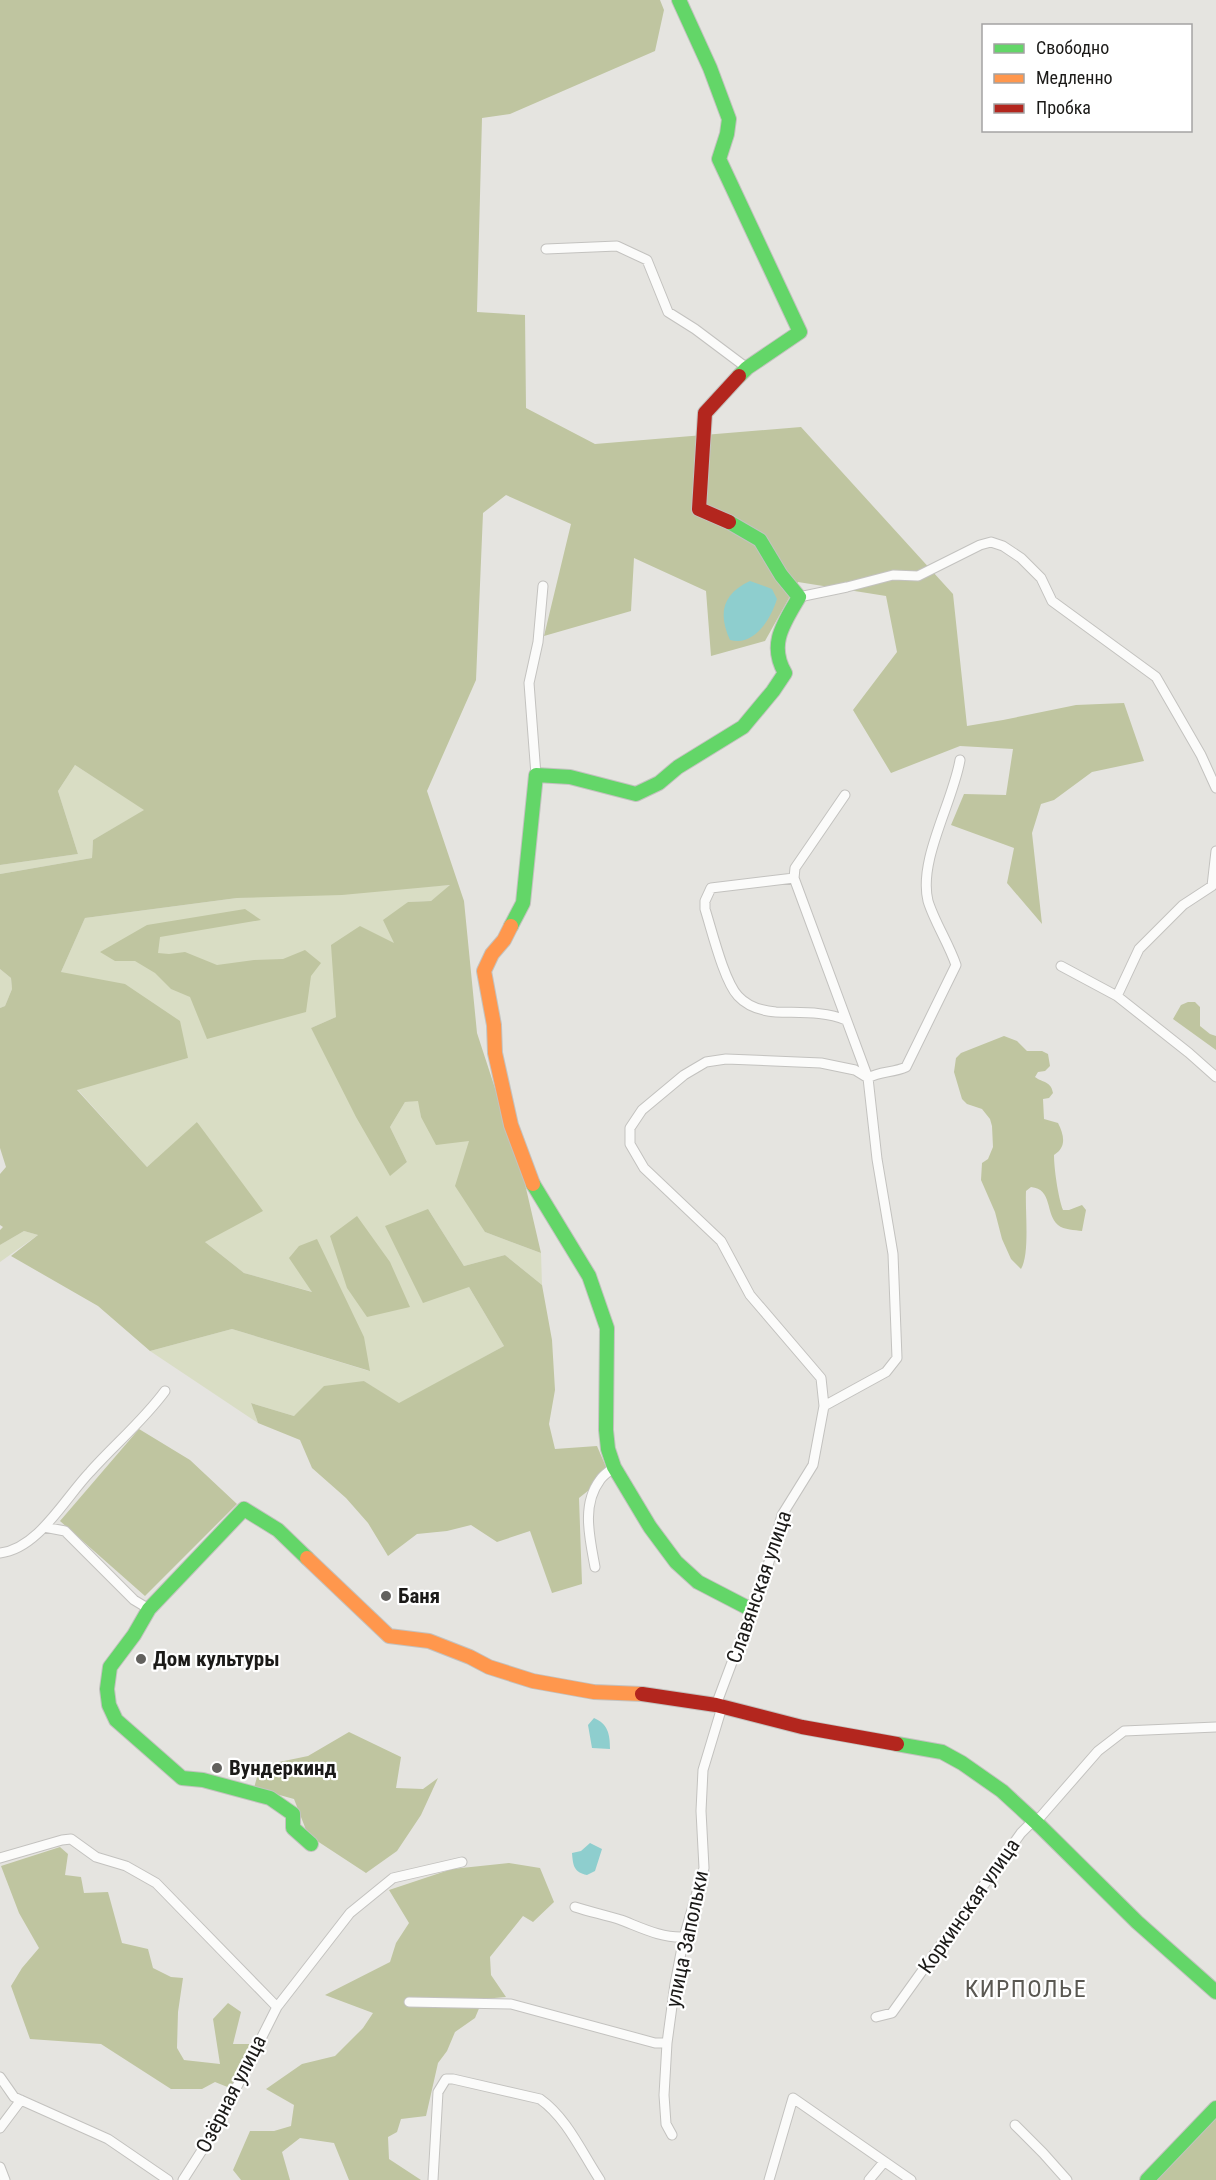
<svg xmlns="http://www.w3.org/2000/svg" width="1216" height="2180" font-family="'Roboto Condensed',sans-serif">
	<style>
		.green { fill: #d9ddc4 }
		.forest { fill: #bfc5a0 }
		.water { fill: #8ecece }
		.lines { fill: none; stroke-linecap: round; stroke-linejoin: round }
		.street-casing { stroke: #c3c2bf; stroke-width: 11 }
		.fast-casing { stroke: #c3c2bf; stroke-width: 16 }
		.slow-casing { stroke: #c3c2bf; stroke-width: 16 }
		.jam-casing { stroke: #c3c2bf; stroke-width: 16 }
		.street { stroke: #fbfbfa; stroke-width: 9 }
		.fast { stroke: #63d668; stroke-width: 14 }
		.slow { stroke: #ff974d; stroke-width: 14 }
		.jam { stroke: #b3261e; stroke-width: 14 }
		.poi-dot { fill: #62615e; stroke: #fff; stroke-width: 2 }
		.labels { text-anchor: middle; stroke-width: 4.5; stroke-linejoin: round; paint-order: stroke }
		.street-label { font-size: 21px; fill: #1b1a18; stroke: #fff }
		.poi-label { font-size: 21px; font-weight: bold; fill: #1b1a18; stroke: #fff; text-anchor: start }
		.quarter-label { font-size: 24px; letter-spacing: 1.5px; fill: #5a5852; stroke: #fff }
	</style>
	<rect width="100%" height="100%" fill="#e5e4e0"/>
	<path class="green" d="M75,765L145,810L93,840L92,858L0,874V865L78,854L58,791Z
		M452,885L431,901L408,902L395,944L336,1017L311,1028L390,1175L407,1162L390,1127L405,1102L419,1100L421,1117L469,1141L485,1232L541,1253L542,1285L505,1255L464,1266L428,1209L469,1287L504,1346L399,1404L364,1381L294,1416L251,1403L258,1423L150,1351L232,1329L369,1371L313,1292L244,1273L205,1242L198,1122L147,1167L77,1089L188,1058L61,972L85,918L237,898Z
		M0,969L11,978L12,989L5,1006L0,1008Z
		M24,1231L38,1235L0,1262V1245Z"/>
	<path class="forest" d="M0,0H660L664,10L655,51L510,114L482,118L477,312L525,315L526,408L595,444L801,427L953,594L967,726L1003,720L1076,705L1124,703L1144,761L1092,772L1054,800L1041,804L1032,833L1042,924L1007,883L1014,848L951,825L964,794L1006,795L1013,749L960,746L891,773L853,710L897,652L886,596L798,582L765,641L711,656L706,591L634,558L631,611L544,636L571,524L506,495L483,513L476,680L427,791L464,901L477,1033L522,1171L541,1253L485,1232L455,1186L469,1141L436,1145L421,1117L418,1101L405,1102L390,1127L407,1162L390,1176L356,1117L311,1028L336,1017L331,945L360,926L394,943L383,920L408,902L431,901L450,885L342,895L237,898L85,918L61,972L125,984L180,1021L188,1058L77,1090L147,1167L197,1122L263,1211L205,1242L244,1273L312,1292L289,1258L299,1246L317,1239L364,1337L370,1371L232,1329L150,1351L98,1306L11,1256L38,1235L24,1231L0,1245V1230L3,1227L0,1225V1174L6,1167L0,1148V1008L5,1006L12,989L11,978L0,969V874L92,858L93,840L144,810L75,765L58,791L78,854L0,865Z
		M245,909L261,920L160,937L158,953L169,954L185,952L217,965L254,960L283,959L305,950L321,963L311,976L306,1012L207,1039L190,997L171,989L155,973L135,961H115L100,952L147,925Z
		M1188,1002H1195L1200,1007V1026L1210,1034L1216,1036V1050L1173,1019L1181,1005Z
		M1004,1036L1017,1041L1027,1051H1042L1048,1054L1050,1066L1045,1071L1038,1072L1035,1077C1043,1083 1051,1081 1053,1093L1049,1098L1043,1099L1044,1119L1058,1123C1064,1135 1067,1147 1054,1155C1054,1168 1058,1197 1063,1210H1069L1082,1205L1086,1210L1082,1231C1075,1230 1064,1230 1058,1225C1045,1214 1053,1189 1031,1187L1026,1191C1025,1211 1030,1254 1021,1269L1011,1259L1002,1239L995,1212L981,1180L982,1163L988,1159L993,1147L992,1126L990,1119L982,1109L967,1104L962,1099L954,1072L956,1058L961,1053Z
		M428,1209L464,1266L505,1255L542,1285L552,1340L555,1390L549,1424L555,1449L597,1446L609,1474L579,1498L582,1584L552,1593L530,1531L497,1542L471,1525L447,1531L417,1534L388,1556L368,1523L346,1498L312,1468L300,1440L258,1423L251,1403L294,1416L324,1386L364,1381L399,1403L504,1346L469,1287L423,1303L385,1226Z
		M357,1216L390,1262L410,1307L367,1317L347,1288L330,1236Z
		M139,1429L190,1460L237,1504L145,1596L60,1521Z
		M349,1732L401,1757L396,1788L423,1789L438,1778L421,1815L397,1851L366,1873L308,1835L294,1799L254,1788L260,1766L308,1756Z
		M60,1847L68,1854L65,1875L81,1877L84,1893L108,1892L122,1943L148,1949L153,1968L171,1977L183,1978L178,2012L177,2048L184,2060L220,2064L213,2019L228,2003L241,2012L233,2044H252L238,2083L230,2088L215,2082L202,2089H171L101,2044L30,2039L11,1986L22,1968L39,1948L19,1913L1,1866Z
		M509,1863L540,1868L554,1902L533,1922L523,1916L490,1957L491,1975L506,1997L483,1999L475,2018L455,2032L447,2051L438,2063L426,2116L401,2119L397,2132L388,2137L389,2159L421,2180H349L334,2143L300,2138L282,2152L290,2180H241L233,2170L250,2131H274L291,2126L294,2105L266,2089L302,2064L335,2056L363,2028L373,2013L325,1995L390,1962L396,1943L409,1923L389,1890L452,1869Z
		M1216,2117V2180H1155Z"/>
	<path class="water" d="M750,581L772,589L777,599C771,618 755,647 730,640C718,614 722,594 750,581Z
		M594,1718C608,1724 610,1734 610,1749L592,1748L588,1725Z
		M590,1843L602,1849L595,1871L587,1875C574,1872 573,1866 572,1853L581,1851Z"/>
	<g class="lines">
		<g class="street-casing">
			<path id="street" d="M546,249L617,246L647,260L668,312L695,329L747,368
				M799,597L847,587L893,575L918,576L980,545L991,542L1003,546L1021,558L1041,578L1052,601L1156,677L1201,755L1216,788
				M536,775L529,683L538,642L543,586
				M845,795L795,868L794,878L868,1078C880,1071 893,1073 906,1067L956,965C949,944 934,921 928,901C918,860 953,802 960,760
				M794,878L711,888L705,901V909C712,931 724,981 738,996C748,1007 763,1011 776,1012C800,1013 824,1011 846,1020
				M1061,966L1117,996L1189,1053L1216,1077
				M1117,996L1139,949L1183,905L1212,886L1216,851
				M44,1527L65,1531L134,1600L149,1609
				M0,1553C38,1549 65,1498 90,1472C115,1444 143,1421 165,1391
				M595,1567C590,1539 581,1505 600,1480C603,1475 610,1471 614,1467
				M716,1705L767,1569L782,1515L813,1465L824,1406L821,1378L750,1295L721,1241L644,1168L630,1144V1128L642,1110L684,1075L706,1062L726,1059L821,1063L855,1070L868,1078L877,1159L893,1254L897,1358L886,1372L824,1406
				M0,1858L62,1840L71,1839L96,1857L126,1866L156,1883L277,2007L350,1913L393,1878L462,1862
				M575,1907C590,1912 606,1915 621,1920C642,1928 661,1938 684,1937
				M409,2002L511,2004L655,2043H667
				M876,2017L892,2013L1021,1833L1031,1823L1036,1822L1098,1751L1124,1731L1216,1727
				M0,2077L14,2097L108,2139L168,2180
				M1015,2125L1043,2153L1067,2180
				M0,2128L21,2100
				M672,2135L666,2124L664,2095L667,2043L675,1984L684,1937L704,1868L701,1811L703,1770L722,1707
				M0,2167L5,2180
				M183,2180L215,2130L277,2007
				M433,2180L438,2092L446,2079H453L540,2099C567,2118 582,2153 600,2180
				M769,2180L793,2098L911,2180
				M869,2180L884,2162"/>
		</g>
		<g class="fast-casing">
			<path id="fast" d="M679,0L710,68L729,119L727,134L719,159L800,332L747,368L739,376
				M511,926L523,903L536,775L570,777L636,794L659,783L678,767L743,727L773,691L785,673C768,644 784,623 799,597L781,575L760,540L729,522
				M533,1184L589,1276L607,1328L606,1430L608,1449L614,1467L650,1527L676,1562L698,1582L752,1610
				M307,1558L278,1530L244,1509L149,1609L134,1635L110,1667L107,1689L109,1705L116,1720L182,1778L203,1780L270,1798L293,1814V1828L311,1844
				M897,1744L942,1752L962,1763L1002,1791L1040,1826L1137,1922L1216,1992
				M1147,2180L1216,2108"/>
		</g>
		<g class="slow-casing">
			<path id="slow" d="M511,926L504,940L492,954L484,971L494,1025L495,1053L511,1125L533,1184
				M307,1558L389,1636L429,1641L470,1657L489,1667L533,1681L594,1692L642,1694"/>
		</g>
		<g class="jam-casing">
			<path id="jam" d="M729,522L699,509L705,413L739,376
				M642,1694L716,1705L802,1727L897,1744"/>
		</g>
		<use href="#street" class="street"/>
		<use href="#fast" class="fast"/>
		<use href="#slow" class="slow"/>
		<use href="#jam" class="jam"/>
	</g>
	<g class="poi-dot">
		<circle cx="386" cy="1596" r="6"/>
		<circle cx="141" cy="1659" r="6"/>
		<circle cx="217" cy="1768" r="6"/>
	</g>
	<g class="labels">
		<g class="street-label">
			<text transform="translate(759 1587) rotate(-71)" y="7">Славянская улица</text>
			<text transform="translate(969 1906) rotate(-55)" y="7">Коркинская улица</text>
			<text transform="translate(687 1939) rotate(-78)" y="7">улица Запольки</text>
			<text transform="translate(231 2094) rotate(-63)" y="7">Озёрная улица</text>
		</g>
		<g class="poi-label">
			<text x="398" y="1603">Баня</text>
			<text x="153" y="1666">Дом культуры</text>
			<text x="229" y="1775">Вундеркинд</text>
		</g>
		<g class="quarter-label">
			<text x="1026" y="1997">КИРПОЛЬЕ</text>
		</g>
	</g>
	<rect x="982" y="24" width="210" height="108" fill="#ffffff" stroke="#a4a3a3" stroke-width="1.5"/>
	<rect x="994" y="44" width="30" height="9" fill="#63d668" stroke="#a4a3a3" stroke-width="1.5"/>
	<text x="1036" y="54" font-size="18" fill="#1b1a18">Свободно</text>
	<rect x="994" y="74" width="30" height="9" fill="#ff974d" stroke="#a4a3a3" stroke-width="1.5"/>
	<text x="1036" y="84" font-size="18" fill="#1b1a18">Медленно</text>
	<rect x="994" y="104" width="30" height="9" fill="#b3261e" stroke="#a4a3a3" stroke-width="1.5"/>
	<text x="1036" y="114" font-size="18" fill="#1b1a18">Пробка</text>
</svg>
